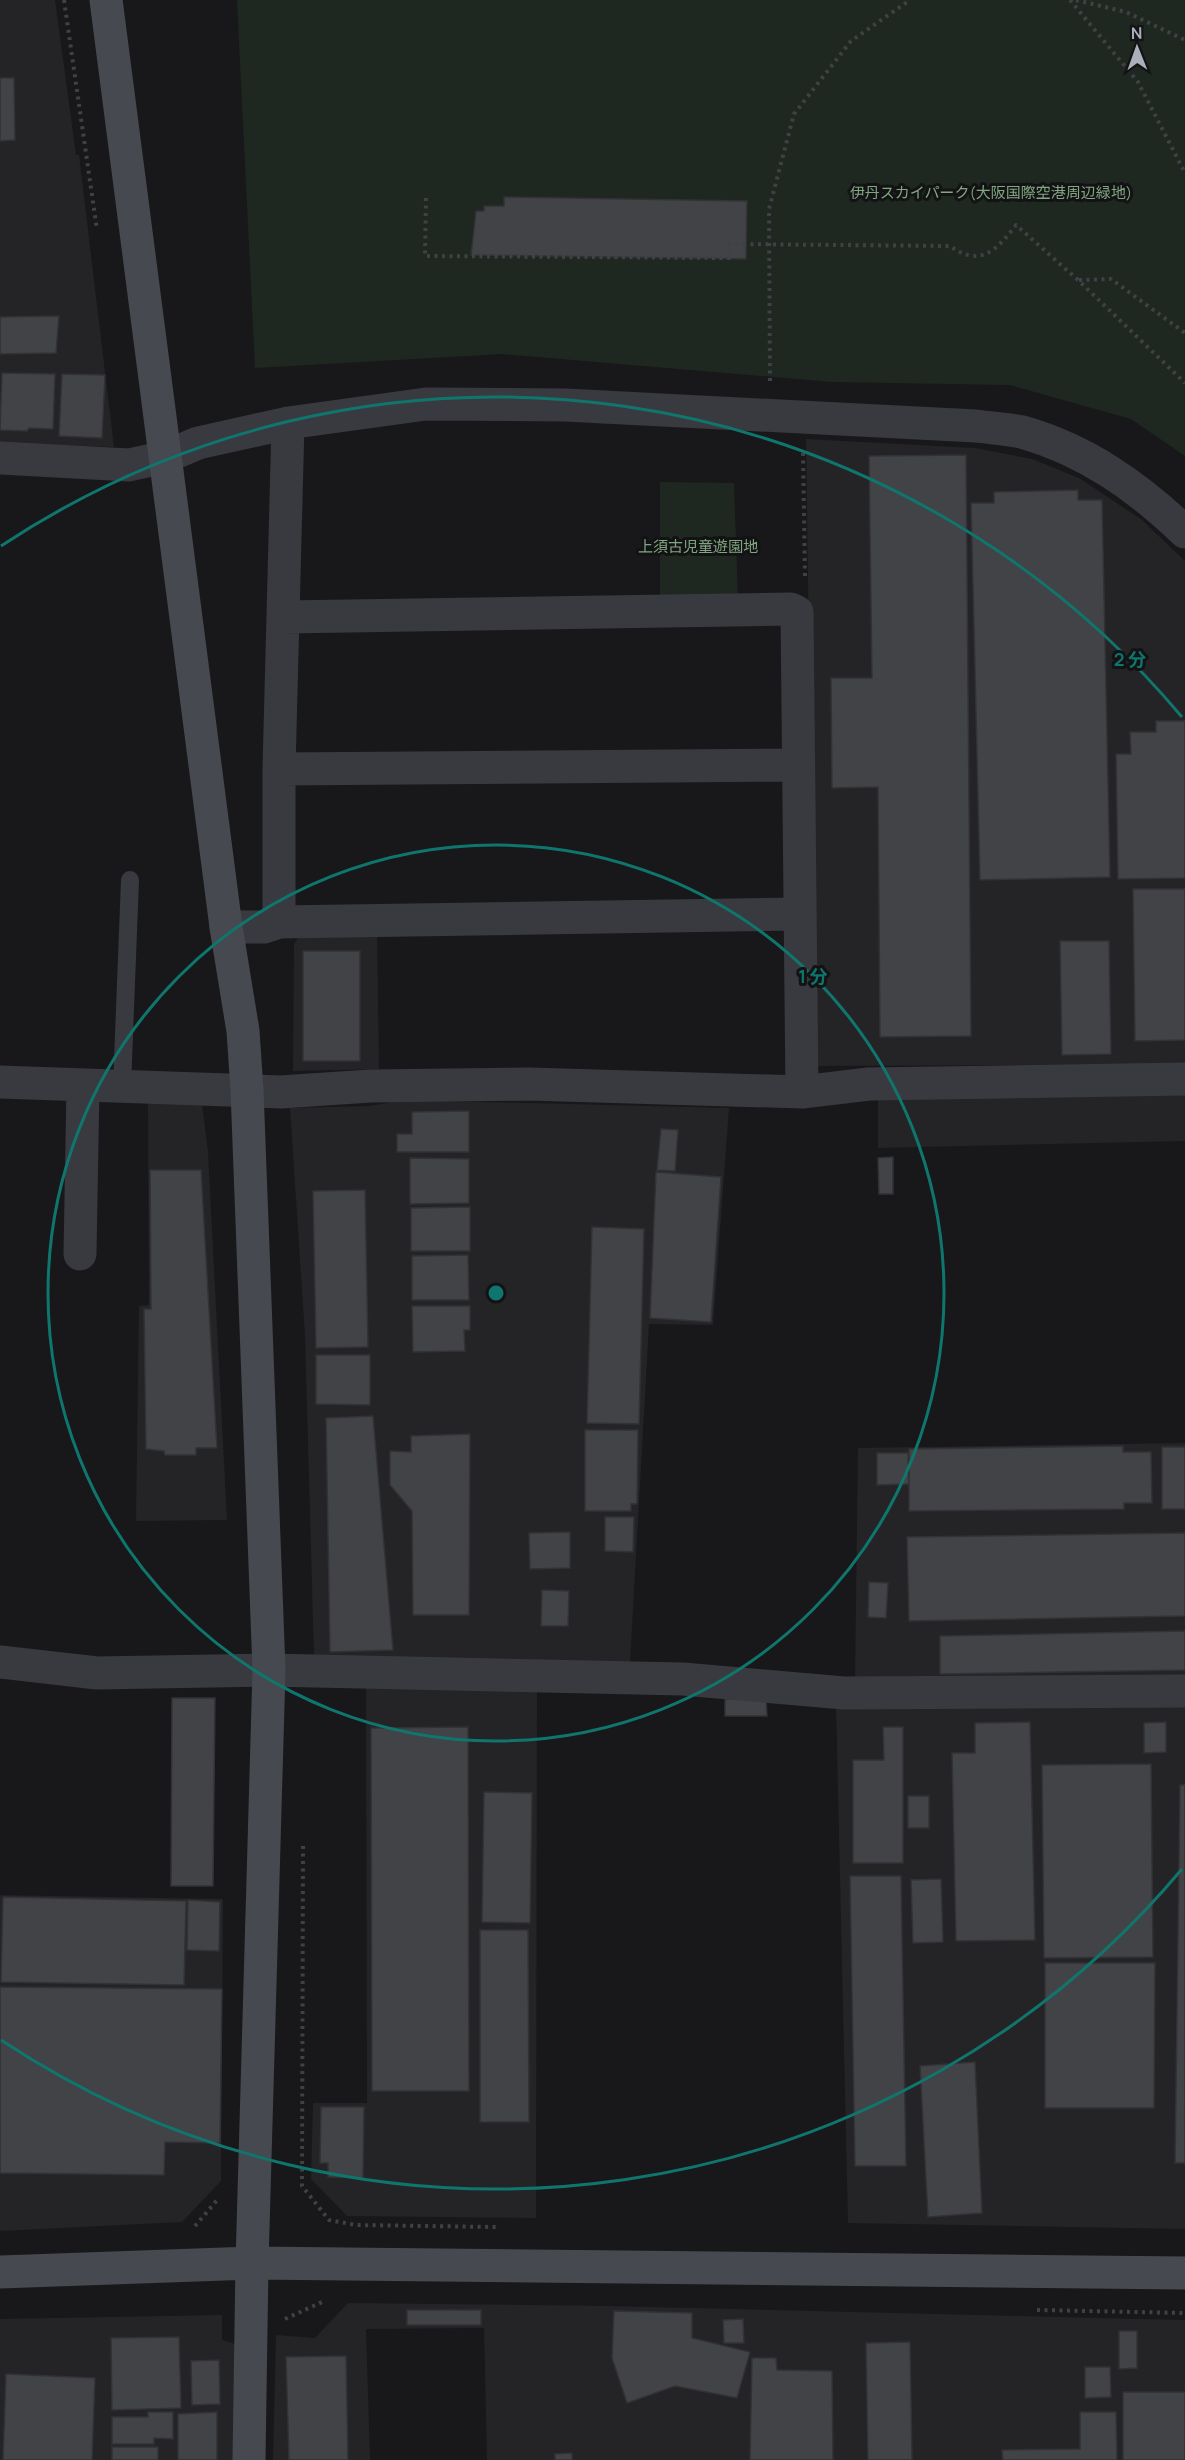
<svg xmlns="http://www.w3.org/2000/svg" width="1185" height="2460" font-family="Manrope,'Noto Sans JP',sans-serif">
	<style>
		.built { fill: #242427 }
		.green { fill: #1f2820 }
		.building { fill: #424347; stroke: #323236; stroke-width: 1.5 }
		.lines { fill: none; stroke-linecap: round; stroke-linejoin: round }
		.path { stroke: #3f4146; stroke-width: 4; stroke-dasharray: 3 4.5; stroke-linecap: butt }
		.lane { stroke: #393a3f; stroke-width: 18 }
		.street { stroke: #393a3f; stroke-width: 33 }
		.secondary { stroke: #46494f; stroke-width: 33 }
		.ring { fill: none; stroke: #0f766e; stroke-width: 3 }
		.labels { text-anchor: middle; stroke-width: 6; stroke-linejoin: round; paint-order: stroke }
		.park-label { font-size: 15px; fill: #81a680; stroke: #131315 }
		.centre { fill: #0f766e; stroke: #131315; stroke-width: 3 }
		.ring-label { font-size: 18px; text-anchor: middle; font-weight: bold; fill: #0f766e; stroke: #131315; stroke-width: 6; stroke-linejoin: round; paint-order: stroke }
	</style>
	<rect width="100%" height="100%" fill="#18181a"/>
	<path class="built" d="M0,0H55L76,155H79L114,447L0,443Z
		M806,439L975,448L1032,459L1079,478L1142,520L1185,561V1064L815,1066Z
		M377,926L379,1069L293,1071L294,944L306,927Z
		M1185,1093V1141L878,1148V1096Z
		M403,1100L729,1108L713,1325L649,1324L630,1662L314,1656L305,1335L290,1108L370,1106Z
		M148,1102L202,1104L208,1152L227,1520L136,1521L139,1306L149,1305Z
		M1185,1443V1678H855L858,1448Z
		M366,1685L537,1687L536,2218L347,2216L311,2179L313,2103H367Z
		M836,1704H1185V2229L848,2223Z
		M0,1895L223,1899L221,2181L182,2222L0,2231Z
		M348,2303L609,2306L1185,2320V2460H487L484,2328L366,2329L370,2460H273L276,2335L315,2338Z
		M222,2315V2340L236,2344L235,2460H0V2319Z"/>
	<path class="green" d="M237,0H1185V456L1131,419L1010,385L832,382L502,354L255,368Z
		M660,482L734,483L738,601L660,602Z"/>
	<path class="building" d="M0,78H14L15,140L0,141Z
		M504,197L747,201L746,259L471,255L476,211H484V206H504Z
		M59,316L56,353L0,354V317Z
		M2,373L55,374L53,429L29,428L27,431L0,430Z
		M62,374L105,375L102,438L59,436Z
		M966,455L971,1036L880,1037L878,787L832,788L831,678H872L869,456Z
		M1078,490V500H1102L1110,877L980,880L971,503H994V492Z
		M1156,721H1185V878L1118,879L1116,754H1131L1130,732H1156Z
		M1133,889H1185V1040L1135,1041Z
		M1060,941H1109L1111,1054L1062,1055Z
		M303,951H360V1061H303Z
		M469,1111V1152H397V1134H412V1112Z
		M661,1129L678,1130L675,1171L657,1170Z
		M893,1157V1194H879L878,1158Z
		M410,1158L469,1159V1203L410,1204Z
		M150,1170H201L217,1448H196V1455H165L164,1451L146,1449L144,1309H151Z
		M656,1172L721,1177L711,1322L650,1318Z
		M365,1190L368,1347L316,1348L313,1191Z
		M470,1207V1251H411V1208Z
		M592,1227L644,1229L639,1424L587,1423Z
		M468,1255L469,1300H412V1256Z
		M412,1306H470V1330H464L465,1351L413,1352Z
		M316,1355H370V1405L316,1404Z
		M373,1416L393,1650L330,1652L326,1418Z
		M585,1430H638L637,1504H631V1511H585Z
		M470,1434L469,1615H413L412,1511L390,1485V1451L411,1452V1436Z
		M1123,1446V1452H1151L1152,1503H1124V1509L909,1511V1449Z
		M1162,1447H1185V1509H1162Z
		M877,1453H908L909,1484L877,1485Z
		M605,1517H634L633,1552L605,1551Z
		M570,1532V1568L530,1569L529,1533Z
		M1185,1533V1616L909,1621L907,1537Z
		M869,1582L888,1583L886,1618L868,1617Z
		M542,1590L569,1591L568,1626H541Z
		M1185,1631V1670L940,1674V1636Z
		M172,1698H215L213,1886H171Z
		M725,1699H766L767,1716H725Z
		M1030,1722L1035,1940L956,1941L952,1753H975V1723Z
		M1166,1722V1752L1144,1753V1723Z
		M468,1727L469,2091H372L371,1728Z
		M883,1727H903V1863H853V1760H884Z
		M1151,1764L1153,1957L1044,1958L1042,1765Z
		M1180,1785H1185V2163H1175Z
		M484,1792L532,1793L530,1923L482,1922Z
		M908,1796H929V1828H908Z
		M850,1876H901L906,2166H855Z
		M941,1879L943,1942L913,1943L911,1880Z
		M3,1897L186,1901L184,1985L1,1982Z
		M188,1900L220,1902L219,1951L187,1950Z
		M480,1930H528L529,2122H480Z
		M1045,1963H1155L1154,2108H1045Z
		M0,1987L222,1989L220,2143L165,2142L164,2175L0,2173Z
		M975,2062L982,2213L928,2217L920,2066Z
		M321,2107H364L363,2178L328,2177V2163H320Z
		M407,2310H481V2325H407Z
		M614,2311L692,2313V2338L750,2352L737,2398L675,2386L627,2403L612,2358Z
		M743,2319L744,2343H724L723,2320Z
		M1119,2331H1137V2368L1119,2369Z
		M179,2337L181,2408L112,2410L111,2338Z
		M910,2342L912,2460H868L866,2343Z
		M346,2356L348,2460H289L286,2357Z
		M752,2358H776L777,2370L832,2371L833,2460H750Z
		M219,2360L220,2404L192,2405L191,2361Z
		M1085,2367H1110L1111,2397L1085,2398Z
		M6,2374L95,2378L92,2460H3Z
		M1123,2392H1185V2460H1123Z
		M148,2412H173V2439L154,2438V2444H112V2417H148Z
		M217,2412V2460H178V2414Z
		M1080,2412H1116L1117,2460H1003L1002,2450L1080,2449Z
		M112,2447H158V2460H112Z
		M572,2453V2460H555V2454Z"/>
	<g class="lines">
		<path class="path" d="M64,0L97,230
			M1070,0L1138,82L1185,173
			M1076,0L1126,12L1185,40
			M426,198L425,256L729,258V244L950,246C980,268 997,250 1016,225L1078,280L1185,383
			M1079,280L1111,279L1185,333
			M770,381L769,209L794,114L851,41L910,0
			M803,453L805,578
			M303,1846L302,2186L329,2220L356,2225L496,2227
			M195,2226L218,2199
			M1037,2310L1185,2313
			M285,2319L322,2302"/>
		<path class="lane" d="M122,1086L130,880"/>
		<path class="street" d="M0,458L129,465L165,457L198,443L288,423L426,404L565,405L976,426C991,428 1008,429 1022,432C1086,450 1138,487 1185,532
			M284,617L791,609L797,612L802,1092
			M279,769L797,765
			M279,922V769L288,423
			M226,927H264L279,922L799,914
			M0,1082L281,1092L370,1086L529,1084L802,1092L869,1084L1185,1079
			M80,1254L83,1085
			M0,1662L97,1673L269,1670L683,1679L844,1693L1185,1691"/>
		<path class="secondary" d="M106,0L226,927L243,1031L247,1090L269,1670L252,2263L249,2460
			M0,2272L252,2263L1185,2273"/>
	</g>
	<g class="ring">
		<circle cx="496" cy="1293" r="448"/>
		<path d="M1182 1869A896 896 0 0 1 1 2040M1 546A896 896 0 0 1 1182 717"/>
	</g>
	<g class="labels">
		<g class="park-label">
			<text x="991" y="198">伊丹スカイパーク(大阪国際空港周辺緑地)</text>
			<text x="698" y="552">上須古児童遊園地</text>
		</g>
	</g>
	<circle cx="496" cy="1293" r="9" class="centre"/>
	<g class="ring-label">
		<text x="1130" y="666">2 分</text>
		<text x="813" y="983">1 分</text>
	</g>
	<g transform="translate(1137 48) rotate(359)" stroke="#131315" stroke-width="4.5" paint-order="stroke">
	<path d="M0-4.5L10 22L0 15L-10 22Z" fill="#aab0ba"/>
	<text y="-9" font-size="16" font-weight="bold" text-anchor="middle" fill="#aab0ba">N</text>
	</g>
</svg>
